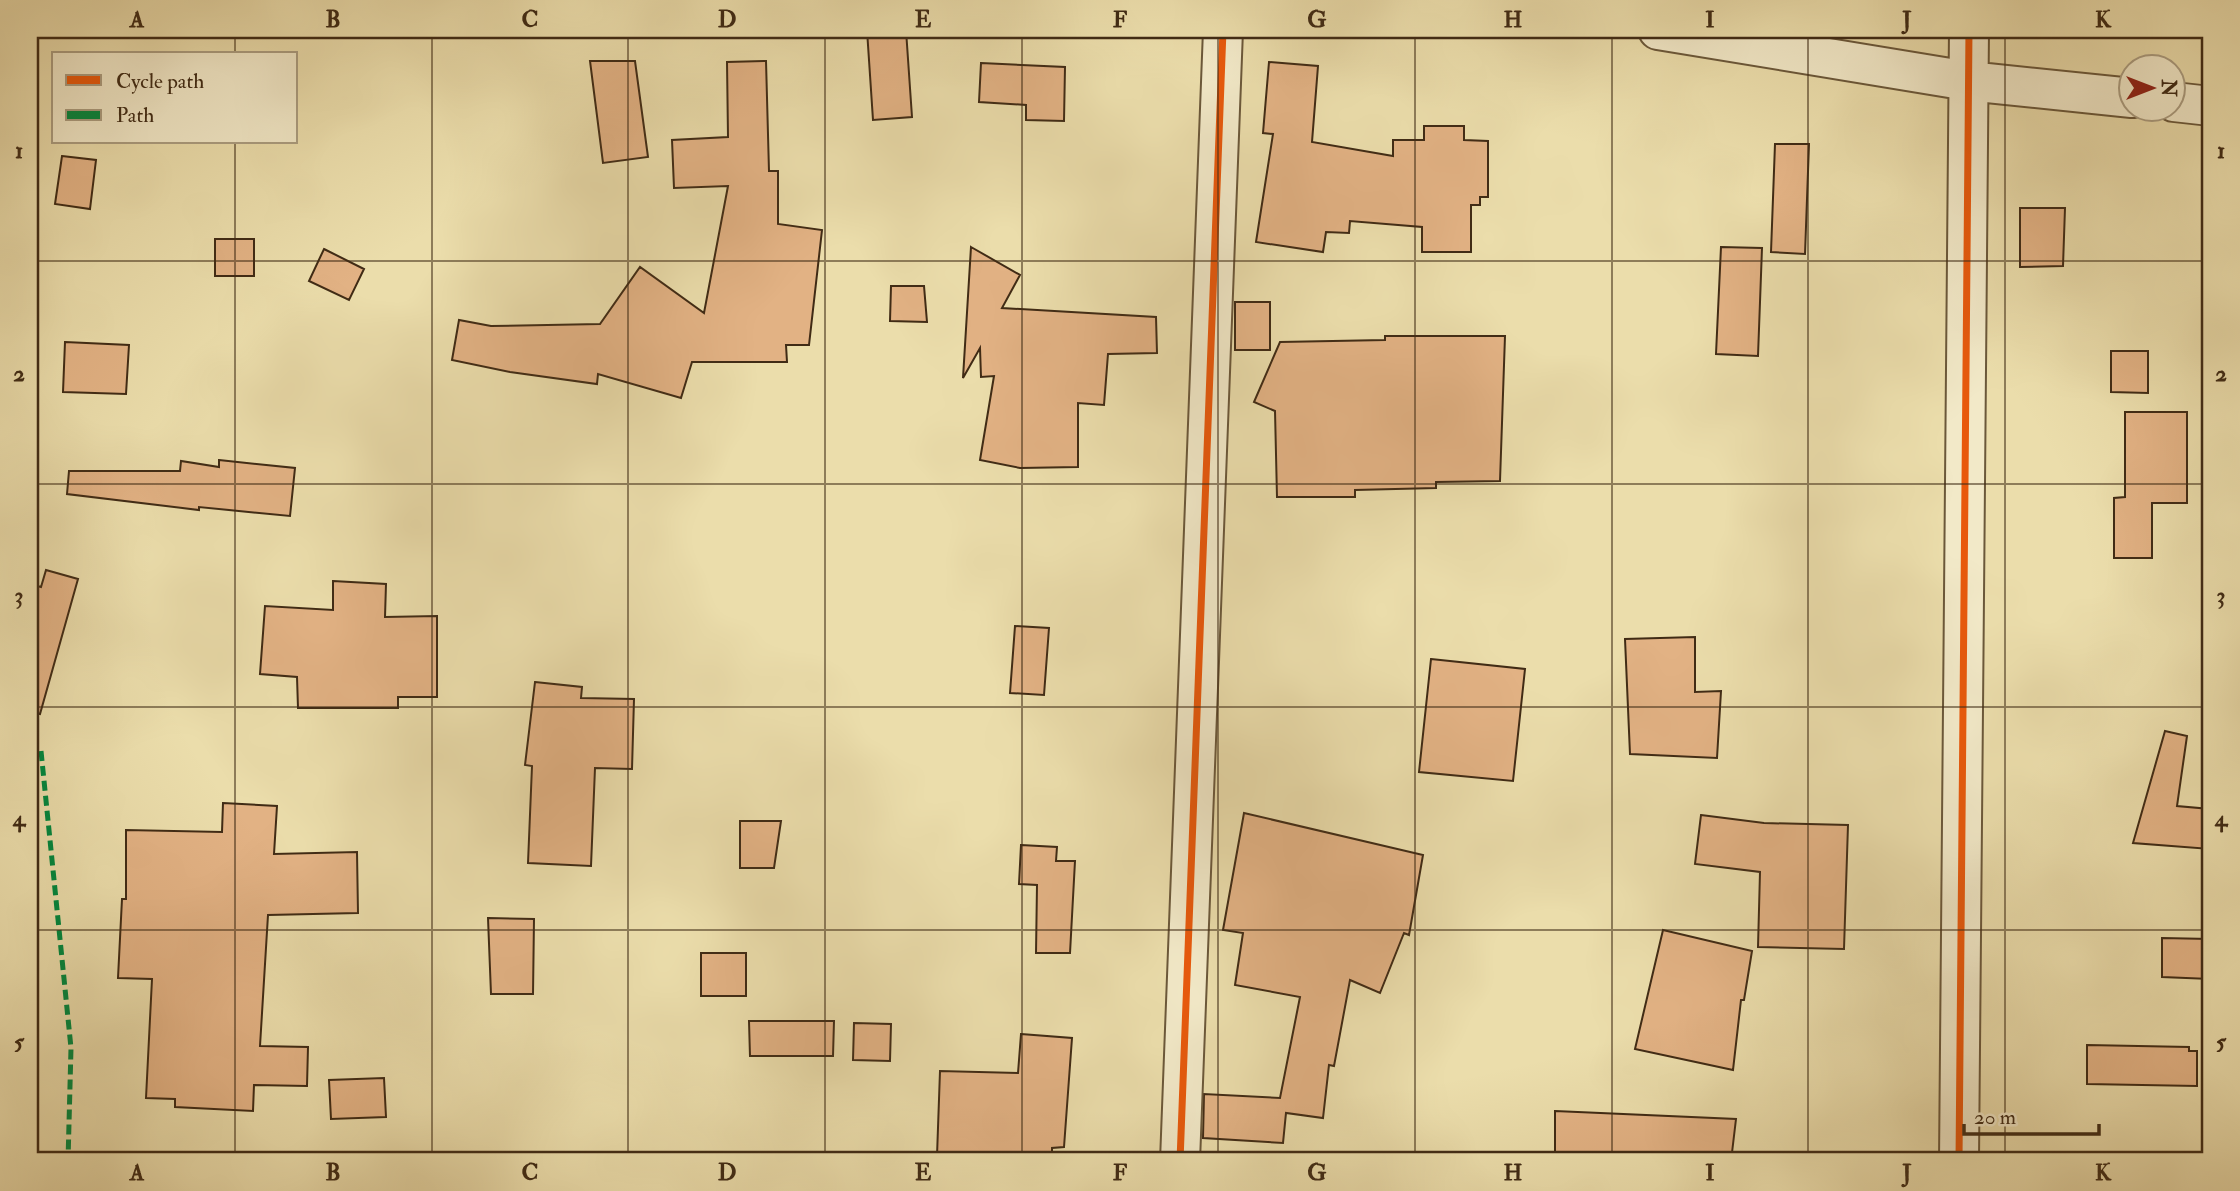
<svg xmlns="http://www.w3.org/2000/svg" width="2240" height="1191" font-family="'IM FELL Double Pica',serif">
	<style>
		.building { fill: #e2b284; stroke: #402b15; stroke-width: 2 }
		.lines { fill: none; stroke-linecap: round; stroke-linejoin: round }
		.street-casing { stroke: #6b583a; stroke-width: 42 }
		.street { stroke: #f2e9c8; stroke-width: 38 }
		.quiet { stroke: #00873e; stroke-width: 5; stroke-dasharray: 10 5; stroke-linecap: butt }
		.cycleway-casing { stroke: #f2e9c8; stroke-width: 11 }
		.cycleway { stroke: #e8590c; stroke-width: 7 }
		.grid { fill: none; stroke: #402b15; stroke-width: 2; stroke-opacity: 0.55 }
		.neatline { fill: none; stroke: #402b15; stroke-width: 2.5 }
		.grid-label { font-size: 23px; text-anchor: middle; font-weight: bold; fill: #402b15 }
	</style>
	<rect width="100%" height="100%" fill="#ebddab"/>
	<filter id="stains"><feTurbulence type="fractalNoise" baseFrequency=".00286" numOctaves="4"/><feColorMatrix values="0 0 0 0 .2 0 0 0 0 .09 0 0 0 0 .02 0 0 0 .5 -.17"/></filter>
	<radialGradient id="worn" r=".72"><stop offset=".6" stop-color="#630" stop-opacity="0"/><stop offset="1" stop-color="#630" stop-opacity=".3"/></radialGradient>
	<path class="building" d="M867,30H906L912,117L873,120Z
		M590,61H635L648,157L603,163Z
		M766,61L769,171H778V224L822,230L809,345H786L787,362H692L681,398L598,374L597,384L510,372L452,360L459,320L491,326L600,324L640,267L704,313L728,186L674,188L672,140L728,137L727,62Z
		M1269,62L1318,66L1312,142L1393,156V140H1424V126H1464V140L1488,141V197H1480V205H1471V252H1422V227L1350,221L1349,233L1326,232L1323,252L1256,242L1273,134L1263,133Z
		M981,63L1065,67L1064,121L1026,120V105L979,102Z
		M1775,144H1809L1805,254L1771,252Z
		M62,156L96,160L90,209L55,204Z
		M2020,208H2065L2063,266L2020,267Z
		M215,239H254V276H215Z
		M971,247L1020,275L1002,308L1156,317L1157,353L1108,354L1104,405L1078,403V467L1020,468L980,460L994,376L981,377L980,348L963,378Z
		M1721,247L1762,248L1758,356L1716,354Z
		M324,249L364,269L349,300L309,281Z
		M891,286H924L927,322L890,321Z
		M1235,302H1270V350H1235Z
		M1385,336H1505L1500,481L1436,482V488L1355,490V497H1277L1275,411L1254,402L1280,342L1385,340Z
		M65,342L129,345L126,394L63,392Z
		M2111,351H2148V393L2111,392Z
		M2125,412H2187V503H2152V558H2114V498L2125,497Z
		M219,460L295,468L290,516L199,507V510L67,494L69,471H180L181,461L219,467Z
		M46,570L78,579L40,714L30,712V584L41,587Z
		M333,581L386,584L385,617L437,616V697H398V708H298L297,677L260,674L265,606L333,610Z
		M1015,626L1049,628L1044,695L1010,693Z
		M1695,637V692L1721,691L1717,758L1630,754L1625,639Z
		M1431,659L1525,669L1513,781L1419,772Z
		M535,682L582,687L581,698L634,699L632,769L595,768L591,866L528,863L532,766L525,765Z
		M2165,731L2187,736L2177,806L2210,809V849L2133,843Z
		M223,803L277,806L274,854L357,852L358,913L268,915L260,1046L308,1047L307,1086L254,1085L253,1111L175,1107V1099L146,1098L152,979L118,978L122,899H126V830L222,832Z
		M1244,813L1423,855L1409,935L1404,933L1380,993L1350,980L1334,1066L1329,1065L1323,1118L1286,1113L1283,1143L1203,1138L1204,1094L1280,1098L1300,997L1235,985L1243,933L1223,930Z
		M1701,815L1764,823L1848,825L1844,949L1758,947L1760,872L1695,864Z
		M740,821H781L774,868H740Z
		M1021,845L1057,847L1056,861H1075L1070,953H1036L1037,885L1019,884Z
		M488,918L534,919L533,994H491Z
		M1663,930L1752,951L1744,1000H1741L1733,1070L1635,1049Z
		M2162,938L2210,939V979L2162,977Z
		M701,953H746V996H701Z
		M749,1021H834L833,1056H750Z
		M854,1023L891,1024L890,1061L853,1060Z
		M1021,1034L1072,1038L1064,1147L1052,1148V1155L995,1154V1158L937,1156L940,1071L1018,1073Z
		M2087,1045L2189,1047V1051H2197V1086L2087,1084Z
		M384,1078L386,1117L331,1119L329,1080Z
		M1555,1111L1736,1119L1731,1161H1555Z"/>
	<g class="lines">
		<g class="street-casing">
			<path id="street" d="M1658,30L1968,81L2132,98
				M2174,102L2210,106
				M1180,1161L1223,30
				M1959,1161L1969,30"/>
		</g>
		<use href="#street" class="street"/>
		<path class="quiet" d="M41,751L71,1048L68,1161"/>
		<g class="cycleway-casing">
			<path id="cycleway" d="M1180,1161L1223,30
				M1959,1161L1969,30"/>
		</g>
		<use href="#cycleway" class="cycleway"/>
	</g>
	<path class="grid" d="M235,30V54M432,30V1161M628,30V1161M825,30V1161M1022,30V1161M1218,30V1161M1415,30V1161M1612,30V1161M1808,30V1161M2005,30V1161M235,142V1161M30,261H2210M30,484H2210M30,707H2210M30,930H2210"/>
	<rect width="2240" height="1191" fill="none" stroke="#ebddab" stroke-width="77"/>
	<rect x="52" y="52" width="245" height="91" fill="#f2e9c8" stroke="#ab9d80" stroke-width="2"/>
	<rect x="66" y="75" width="35" height="10" fill="#e8590c" stroke="#ab9d80" stroke-width="2"/>
	<text x="116" y="88" font-size="21" fill="#402b15">Cycle path</text>
	<rect x="66" y="110" width="35" height="10" fill="#00873e" stroke="#ab9d80" stroke-width="2"/>
	<text x="116" y="122" font-size="21" fill="#402b15">Path</text>
	<g transform="translate(2152 88) rotate(90)"><circle r="33" fill="#f2e9c8" stroke="#ab9d80" stroke-width="2"/>
	<path d="M0-5L12 26L0 18L-12 26Z" fill="#8f2418"/>
	<text y="-10" font-size="19" font-weight="bold" text-anchor="middle" fill="#402b15">N</text>
	</g>
	<path d="M1964 1124v10h135v-10" fill="none" stroke="#402b15" stroke-width="3.5"/>
	<text x="1974" y="1124" font-size="21" fill="#402b15" stroke="#f2e9c8" stroke-width="5" paint-order="stroke">20 m</text>
	<rect x="38" y="38" width="2164" height="1114" class="neatline"/>
	<g class="grid-label">
		<text x="137" y="27">A</text>
		<text x="333" y="27">B</text>
		<text x="530" y="27">C</text>
		<text x="727" y="27">D</text>
		<text x="923" y="27">E</text>
		<text x="1120" y="27">F</text>
		<text x="1317" y="27">G</text>
		<text x="1513" y="27">H</text>
		<text x="1710" y="27">I</text>
		<text x="1907" y="27">J</text>
		<text x="2103" y="27">K</text>
		<text x="19" y="158">1</text>
		<text x="2221" y="158">1</text>
		<text x="19" y="381">2</text>
		<text x="2221" y="381">2</text>
		<text x="19" y="603">3</text>
		<text x="2221" y="603">3</text>
		<text x="19" y="826">4</text>
		<text x="2221" y="826">4</text>
		<text x="19" y="1049">5</text>
		<text x="2221" y="1049">5</text>
		<text x="137" y="1180">A</text>
		<text x="333" y="1180">B</text>
		<text x="530" y="1180">C</text>
		<text x="727" y="1180">D</text>
		<text x="923" y="1180">E</text>
		<text x="1120" y="1180">F</text>
		<text x="1317" y="1180">G</text>
		<text x="1513" y="1180">H</text>
		<text x="1710" y="1180">I</text>
		<text x="1907" y="1180">J</text>
		<text x="2103" y="1180">K</text>
	</g>
	<rect width="100%" height="100%" filter="url(#stains)"/>
	<rect width="100%" height="100%" fill="url(#worn)"/>
</svg>
